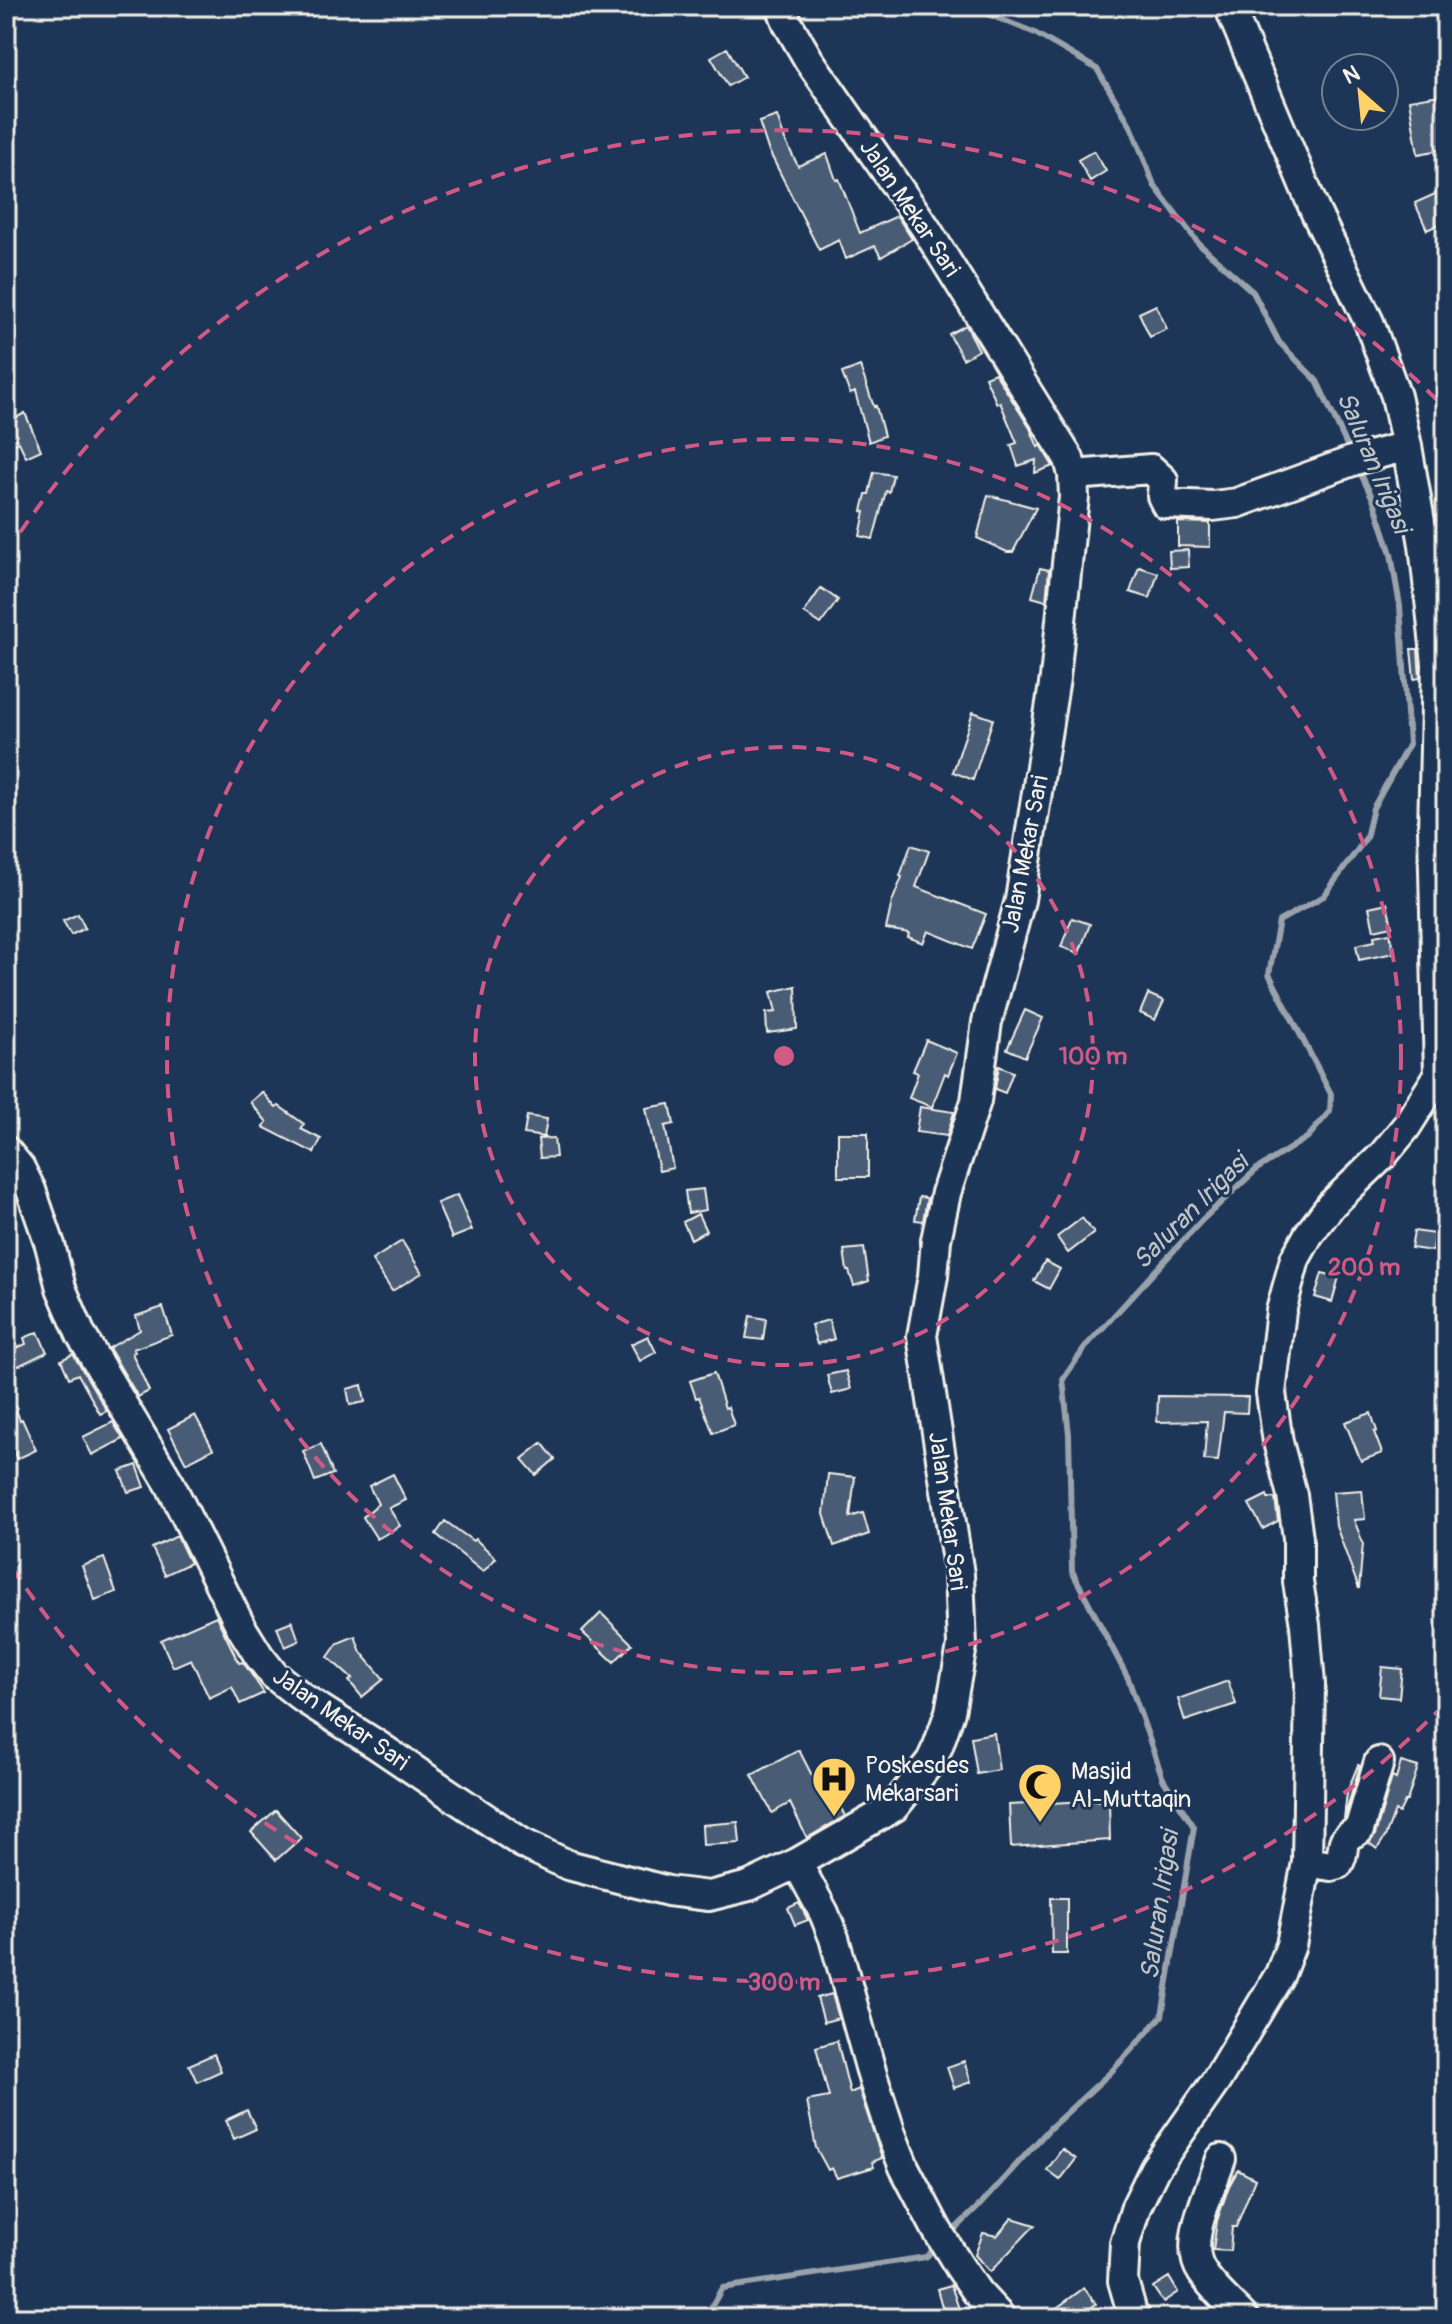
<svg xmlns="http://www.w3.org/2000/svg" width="1452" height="2324" font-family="Pangolin,sans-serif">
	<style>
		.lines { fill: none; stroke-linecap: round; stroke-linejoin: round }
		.stream { stroke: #9aa2ab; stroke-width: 6 }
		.building { fill: #485b74; stroke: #f4f1e8; stroke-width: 2 }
		.minor-casing { stroke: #f4f1e8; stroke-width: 34 }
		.minor { stroke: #1d3557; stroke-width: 28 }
		.ring { fill: none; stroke: #d15985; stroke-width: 4; stroke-dasharray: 14 10 }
		.labels { text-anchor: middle; stroke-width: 6; stroke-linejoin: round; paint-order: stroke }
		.street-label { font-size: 24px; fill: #f4f1e8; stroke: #1d3557 }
		.poi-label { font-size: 24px; fill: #f4f1e8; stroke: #1d3557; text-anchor: start }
		.water-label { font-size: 26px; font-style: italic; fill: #c0c3c4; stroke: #1d3557 }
		.centre { fill: #d15985; stroke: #1d3557; stroke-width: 4 }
		.ring-label { font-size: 24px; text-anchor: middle; font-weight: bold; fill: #d15985; stroke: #1d3557; stroke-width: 6; stroke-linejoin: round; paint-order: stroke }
	</style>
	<rect width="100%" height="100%" fill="#1d3557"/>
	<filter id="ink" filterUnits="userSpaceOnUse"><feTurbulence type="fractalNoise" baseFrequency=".0125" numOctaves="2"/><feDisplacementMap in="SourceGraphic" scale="16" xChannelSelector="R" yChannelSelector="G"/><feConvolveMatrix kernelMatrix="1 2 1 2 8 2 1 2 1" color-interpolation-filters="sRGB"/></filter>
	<g filter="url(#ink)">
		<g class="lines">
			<path class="stream" d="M981,6L985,13L1033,32L1097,69L1132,128L1154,185L1199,244L1253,292L1279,342L1317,381L1351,454
				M949,2235L977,2208L1050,2128L1111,2072L1162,2016L1194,1827L1163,1779L1128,1678L1072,1571L1069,1434L1063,1379L1087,1345L1202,1220L1257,1169L1308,1137L1330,1111L1331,1094L1269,974L1279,921L1324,896L1366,838L1373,808L1409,744L1400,606L1391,554L1374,501L1358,468
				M705,2318L722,2288L926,2257L938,2245"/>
		</g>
		<path class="building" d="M727,48L744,77L728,86L711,57Z
			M1446,94V149L1418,154L1409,100Z
			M777,116L785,140L798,166L827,154L836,180L839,179L860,233L897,216L912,239L881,257L875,246L846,259L839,240L819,250L768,149L759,122Z
			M1094,151L1106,171L1090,181L1078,160Z
			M1446,189V221L1427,230L1415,203Z
			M1156,305L1167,329L1150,337L1139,313Z
			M966,325L979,350L963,359L949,334Z
			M860,366L874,407L876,406L884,436L869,442L855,392L850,394L842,373Z
			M995,373L1030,428L1038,447L1040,445L1053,466L1035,473L1036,460L1018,466L1011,445L1017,443L1000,402L997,404L985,377Z
			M25,413L41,450L26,457L19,442L13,445L6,432V423Z
			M874,472L893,475L889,492L886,491L873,539L860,536L865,512L862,511L866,494H869Z
			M988,495L1036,508L1013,552H1007L977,538Z
			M1178,522L1210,523V547L1178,546Z
			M1188,550L1189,567L1170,568L1169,551Z
			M1139,567L1158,573L1150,598L1130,592Z
			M1040,568L1049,570L1046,601L1032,597Z
			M821,588L838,600L821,624L804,613Z
			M1411,649H1418L1420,678L1414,679Z
			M973,712L993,719L973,780L953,772Z
			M911,845L929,851L916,887L986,914L972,949L928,931L923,943L908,937L909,933L886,929L892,902L902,877L900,876Z
			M1387,903L1392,926L1374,930L1369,907Z
			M78,914L85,928L71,935L63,921Z
			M1072,918L1090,924L1079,953L1061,947Z
			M1390,933L1394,953L1359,960L1356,945L1375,941L1374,936Z
			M796,986L797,1029L767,1033L766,1013L776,1012L771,992Z
			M1148,994L1164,1001L1155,1020L1140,1013Z
			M1025,1010L1043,1018L1025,1057L1007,1049Z
			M926,1040L957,1053L948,1075L945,1073L932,1107L909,1098L918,1073L913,1071Z
			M999,1066L1013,1072L1005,1093L995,1089Z
			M262,1092L276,1108L279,1106L304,1124L301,1129L321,1139L314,1153L263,1127L267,1122L250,1102Z
			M670,1104L674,1124L665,1126L673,1168L659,1171L646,1108Z
			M920,1107L954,1112L947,1136L916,1132Z
			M527,1116L547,1119L544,1137L524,1134Z
			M838,1133H868V1177H838Z
			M554,1138L556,1157L540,1158L538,1139Z
			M703,1189L706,1210L688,1213L685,1191Z
			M457,1195L472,1230L452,1238L437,1203Z
			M919,1197L927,1198L923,1221L915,1220Z
			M698,1214L706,1231L691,1239L683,1222Z
			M1082,1218L1094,1233L1068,1253L1057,1237Z
			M1414,1231L1435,1234L1433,1251L1411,1248Z
			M402,1241L422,1273L392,1291L372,1260Z
			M864,1248L869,1281L854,1286L849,1271H847L844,1250Z
			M1045,1261L1060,1269L1049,1289L1034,1281Z
			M1322,1273L1339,1277L1332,1302L1315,1297Z
			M163,1307L172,1335L133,1349L135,1352L132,1353L149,1391L138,1397L109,1348L140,1330L136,1316Z
			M750,1316L766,1319L763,1340L746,1338Z
			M829,1320L834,1339L817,1344L811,1325Z
			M6,1326L17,1348L26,1344L24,1338L38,1332L47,1352L6,1372Z
			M648,1336L656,1352L640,1361L631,1344Z
			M73,1354L107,1411L100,1414L78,1374L69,1378L61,1360Z
			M846,1371L851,1389L832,1394L827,1375Z
			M714,1373L725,1408L728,1407L734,1425L713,1433L699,1397L696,1398L690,1381Z
			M362,1385L365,1402L350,1405L347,1389Z
			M7,1387L20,1420L22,1419L36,1450L17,1459L6,1436Z
			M1158,1396L1248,1397L1247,1413L1224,1412L1218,1461L1204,1460L1207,1421L1157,1422Z
			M1371,1413L1377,1431L1374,1432L1382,1453L1361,1461L1345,1422Z
			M195,1415L213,1449L186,1463L168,1429Z
			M113,1422L123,1439L92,1455L83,1437Z
			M542,1443L555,1459L536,1475L522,1459Z
			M321,1444L333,1474L315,1481L303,1451Z
			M137,1465L145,1487L128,1492L120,1471Z
			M393,1474L406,1500L389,1508L400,1526L377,1539L363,1517L378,1504L369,1486Z
			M828,1474L855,1477L850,1517L863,1513L869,1534L834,1546L824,1514Z
			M1362,1490L1365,1519L1354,1520L1363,1543L1359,1589L1336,1526L1333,1492Z
			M1267,1495L1268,1498H1275L1278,1521L1263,1529L1249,1504Z
			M445,1521L473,1541L475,1539L496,1558L483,1572L436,1534Z
			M177,1536L190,1563L165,1575L152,1548Z
			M104,1558L116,1592L95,1600L82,1566Z
			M601,1613L632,1644L614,1662L582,1632Z
			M216,1616L239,1663L243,1662L264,1693L240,1704L232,1687L209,1698L191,1659L173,1667L161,1640Z
			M292,1621L299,1641L285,1647L277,1627Z
			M355,1636L361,1652L384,1679L362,1697L349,1681L352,1679L328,1657L338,1643Z
			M1382,1667L1402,1669L1399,1698L1379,1696Z
			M1228,1681L1236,1704L1185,1721L1178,1699Z
			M994,1733L999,1770L977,1774L971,1737Z
			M799,1750L825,1801L835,1796L845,1816L807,1838L790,1803L772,1813L752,1775Z
			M1401,1762L1418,1767L1407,1801H1405L1399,1813L1395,1811L1385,1837L1377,1849L1369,1843L1375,1835L1392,1777L1396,1779Z
			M1358,1765L1360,1766L1344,1819L1347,1792Z
			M1109,1800L1110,1840L1011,1847L1009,1805Z
			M276,1810L301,1838L276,1860L251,1832Z
			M738,1822L740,1843L703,1845L702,1825Z
			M1051,1898H1067V1954H1052Z
			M799,1903L808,1920L795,1925L788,1908Z
			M832,1994L839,2018L824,2022L817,1998Z
			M837,2041L850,2093L859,2089L882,2158L872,2162L874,2167L837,2178L832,2168L828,2170L816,2148L807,2101L829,2097L816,2047Z
			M214,2054L221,2071L197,2082L189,2065Z
			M964,2061L971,2082L954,2088L947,2067Z
			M247,2110L256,2129L234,2139L226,2120Z
			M1062,2149L1076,2159L1060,2180L1047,2170Z
			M1238,2170L1255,2179L1236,2227H1232L1230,2251L1213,2250L1217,2221L1229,2186Z
			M1012,2218L1035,2225L990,2272L975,2255L983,2233L997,2236Z
			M1169,2277L1178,2292L1163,2302L1153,2287Z
			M951,2285L960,2312L945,2317L937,2289Z
			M1084,2288L1096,2304L1077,2318H1043Z"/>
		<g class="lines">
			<g class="minor-casing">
				<path id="minor" d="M1229,6L1315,211L1369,322L1396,396L1407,446
					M1073,475L1151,469L1163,480L1162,496L1166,504L1213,506L1237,503L1355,460L1407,446L1424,545L1437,664L1433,830L1439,1075L1406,1127L1383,1155L1331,1205L1309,1234L1295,1259L1281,1311L1271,1393L1278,1442L1292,1495L1298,1538V1582L1305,1625L1310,1684L1307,1862L1291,1945L1280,1974L1216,2081L1155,2168L1136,2207L1125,2243L1123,2281L1132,2312L1136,2318
					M6,1151L20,1168L31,1190L50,1245L61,1288L81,1335L170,1484L241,1627L259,1656L274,1675L303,1698L377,1745L522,1843L568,1865L668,1891L709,1896L749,1886L797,1863L894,1807L931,1761L938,1746L950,1712L962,1646L959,1574L922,1336L933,1276L936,1240L946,1193L976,1101L987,1022L1020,900L1055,678L1074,497L1073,475L1069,459L925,227L809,60L788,24L781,6
					M1307,1862L1331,1866L1338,1864C1349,1845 1334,1842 1359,1830L1379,1762
					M797,1863L824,1913L834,1938L873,2078L891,2134L904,2167L937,2230L959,2266L977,2292L1001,2318
					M1221,2159C1211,2190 1182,2243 1202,2272C1213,2289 1230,2303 1244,2318"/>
			</g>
			<use href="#minor" class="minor"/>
		</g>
	</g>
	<g class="ring">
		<circle cx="784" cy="1056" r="309"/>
		<circle cx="784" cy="1056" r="617"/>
		<path d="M1444 1705A926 926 0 0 1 7 1560M7 552A926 926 0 0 1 1444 407"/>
	</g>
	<defs>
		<g id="hospital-pin" transform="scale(2.3)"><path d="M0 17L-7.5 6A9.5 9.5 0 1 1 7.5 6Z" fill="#ffd166" stroke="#1d3557"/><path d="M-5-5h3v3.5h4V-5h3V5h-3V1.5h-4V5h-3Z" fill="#111"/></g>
		<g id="mosque-pin" transform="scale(2.3)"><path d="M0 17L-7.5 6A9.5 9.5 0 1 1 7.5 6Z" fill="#ffd166" stroke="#1d3557"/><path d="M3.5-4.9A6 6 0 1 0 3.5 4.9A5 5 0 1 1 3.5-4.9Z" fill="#111"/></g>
	</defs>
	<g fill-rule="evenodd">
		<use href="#hospital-pin" x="834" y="1779"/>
		<use href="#mosque-pin" x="1040" y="1785"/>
	</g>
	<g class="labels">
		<g class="street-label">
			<text transform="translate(910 208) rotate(56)" y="8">Jalan Mekar Sari</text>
			<text transform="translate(1025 854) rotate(-79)" y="8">Jalan Mekar Sari</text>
			<text transform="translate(948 1511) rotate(82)" y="8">Jalan Mekar Sari</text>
			<text transform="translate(341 1719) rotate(35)" y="8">Jalan Mekar Sari</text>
		</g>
		<g class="poi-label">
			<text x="865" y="1773">Poskesdes<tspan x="865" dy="28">Mekarsari</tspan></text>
			<text x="1071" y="1779">Masjid<tspan x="1071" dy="28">Al-Muttaqin</tspan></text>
		</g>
		<g class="water-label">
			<text transform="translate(1374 462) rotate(67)" y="9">Saluran Irigasi</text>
			<text transform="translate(1190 1211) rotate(-45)" y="9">Saluran Irigasi</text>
			<text transform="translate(1159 1905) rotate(-82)" y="9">Saluran Irigasi</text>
		</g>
	</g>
	<circle cx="784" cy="1056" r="12" class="centre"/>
	<g class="ring-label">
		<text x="1093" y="1064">100 m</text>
		<text x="1364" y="1275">200 m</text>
		<text x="784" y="1990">300 m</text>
	</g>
	<rect width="1452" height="2324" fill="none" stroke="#1d3557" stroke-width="32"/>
	<rect x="16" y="16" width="1420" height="2292" fill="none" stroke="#f4f1e8" stroke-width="3" filter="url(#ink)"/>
	<g transform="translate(1360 92) rotate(333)"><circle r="38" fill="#1d3557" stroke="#738091" stroke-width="2"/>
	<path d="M0-6L14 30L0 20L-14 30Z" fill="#ffd166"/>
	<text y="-12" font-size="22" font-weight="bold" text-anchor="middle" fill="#f4f1e8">N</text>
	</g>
</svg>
